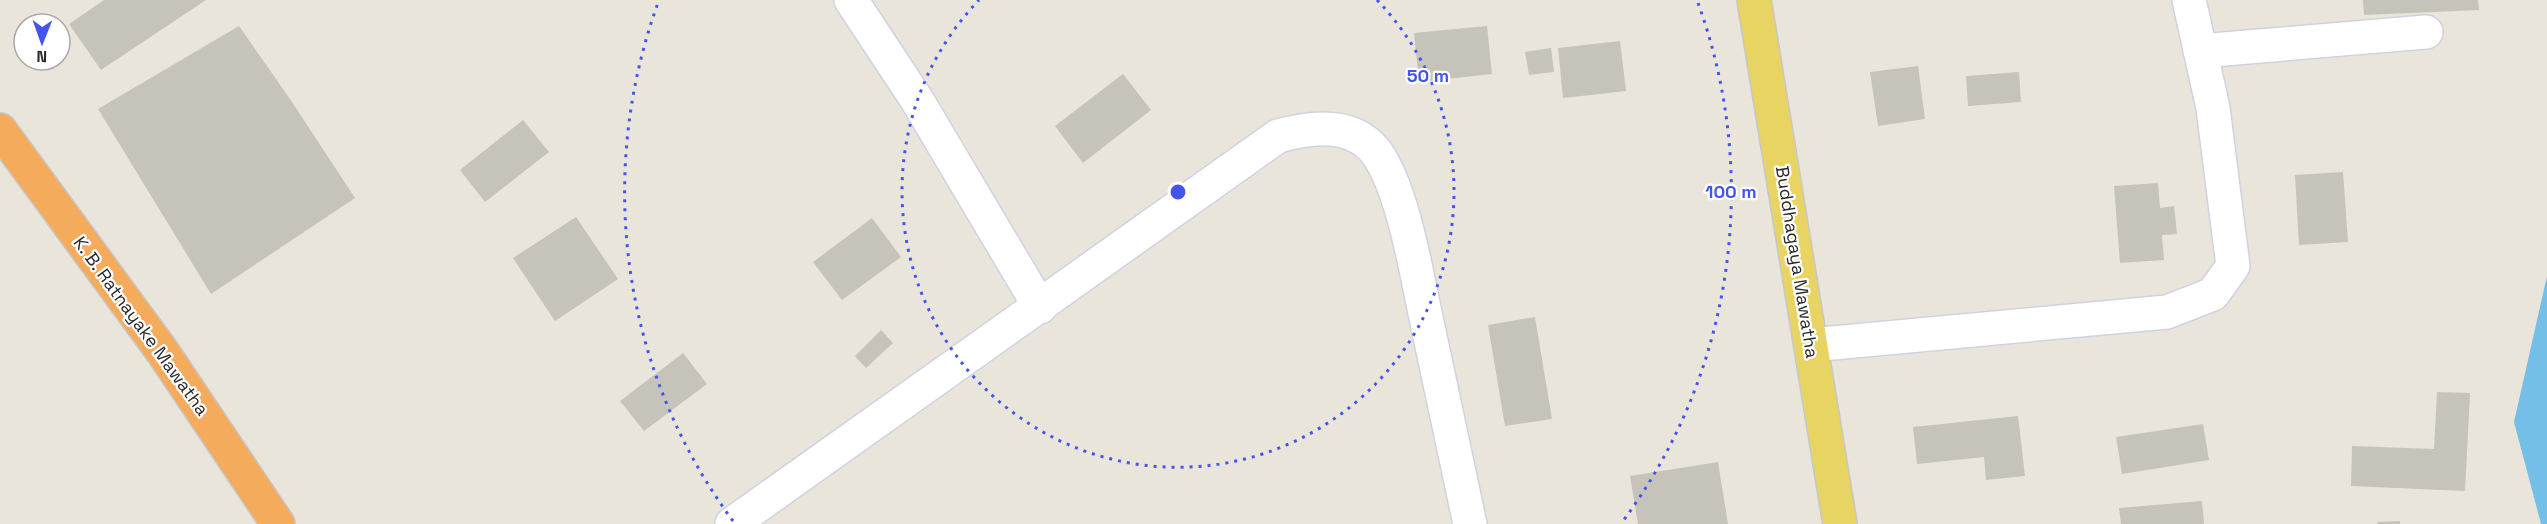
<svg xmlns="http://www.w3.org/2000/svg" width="2547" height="524" font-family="'Space Grotesk',sans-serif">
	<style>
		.water { fill: #73bfe7 }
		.building { fill: #c6c3ba }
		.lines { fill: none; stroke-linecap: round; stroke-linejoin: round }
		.minor-casing { stroke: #d0d2e1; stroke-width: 36 }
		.major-casing { stroke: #c7c7c7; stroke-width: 36 }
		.highway-casing { stroke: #c7c7c7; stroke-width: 36 }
		.minor { stroke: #fff; stroke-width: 33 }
		.major { stroke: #e8d462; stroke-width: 33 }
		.highway { stroke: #f4ab5c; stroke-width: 33 }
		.ring { fill: none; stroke: #4355ef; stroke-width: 3; stroke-dasharray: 3 6 }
		.labels { text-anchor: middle; stroke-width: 4.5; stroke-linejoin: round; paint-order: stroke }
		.street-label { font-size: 18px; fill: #292929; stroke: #fff }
		.centre { fill: #4355ef; stroke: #fff; stroke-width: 3 }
		.ring-label { font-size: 18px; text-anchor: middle; font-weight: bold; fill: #4355ef; stroke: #fff; stroke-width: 4.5; stroke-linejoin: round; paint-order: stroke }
	</style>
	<rect width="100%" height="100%" fill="#eae5db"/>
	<path class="water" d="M2547,276V524H2541L2514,422Z"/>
	<path class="building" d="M104,0H206L101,70L69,24Z
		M2363,0H2478L2479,10L2364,15Z
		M239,26L290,99L355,198L211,294L98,109Z
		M1487,26L1492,74L1419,82L1414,33Z
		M1620,41L1626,91L1563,98L1558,48Z
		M1551,48L1554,72L1529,75L1525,52Z
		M1918,66L1925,119L1878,126L1870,72Z
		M2019,72L2021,102L1968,106L1966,76Z
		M1123,74L1151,110L1083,163L1055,126Z
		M523,120L549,152L485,202L460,170Z
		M2343,172L2348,242L2299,245L2295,175Z
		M2158,183L2160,208L2174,206L2177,234L2162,235L2164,260L2120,263L2114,186Z
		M576,217L618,279L555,321L513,258Z
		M872,218L901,257L842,300L813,262Z
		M1535,317L1552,419L1505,426L1488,325Z
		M881,330L893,343L866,368L855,356Z
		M683,353L707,384L644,431L620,401Z
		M2437,392L2470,393L2465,491L2351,486L2352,446L2434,449Z
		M2018,416L2025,476L1986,480L1984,457L1917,464L1913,427Z
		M2203,424L2209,460L2122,474L2116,437Z
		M1718,462L1728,524H1638L1630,476Z
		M2202,501L2204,524H2121L2119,508Z
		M2400,521V524H2378L2377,522Z"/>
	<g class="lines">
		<g class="minor-casing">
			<path id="minor" d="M851,0L917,100L1040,307
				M2200,51L2426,32
				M1811,345L2167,312L2213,294L2233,266L2213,108L2189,0
				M732,524L1278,136C1310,127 1352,121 1376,152C1402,187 1416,270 1425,313C1440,383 1455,454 1470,524"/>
		</g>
		<g class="major-casing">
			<path id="major" d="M1754,0L1840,524"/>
		</g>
		<g class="highway-casing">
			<path id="highway" d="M0,130L162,351L278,524"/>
		</g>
		<use href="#minor" class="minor"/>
		<use href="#major" class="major"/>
		<use href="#highway" class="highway"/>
	</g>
	<g class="ring">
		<path d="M1377 0A276 276 0 1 1 979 0"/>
		<path d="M733 521A553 553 0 0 1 658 3M1698 3A553 553 0 0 1 1623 521"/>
	</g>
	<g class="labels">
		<g class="street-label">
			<text transform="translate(1797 262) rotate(81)" y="6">Buddhagaya Mawatha</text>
			<text transform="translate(141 326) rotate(54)" y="6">K. B. Ratnayake Mawatha</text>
		</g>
	</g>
	<circle cx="1178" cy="192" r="9" class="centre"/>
	<g class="ring-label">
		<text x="1428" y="82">50 m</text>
		<text x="1731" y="198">100 m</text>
	</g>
	<g transform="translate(42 42) rotate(181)"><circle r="28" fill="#ffffff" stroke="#a9a9a9" stroke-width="1.5"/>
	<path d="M0-4.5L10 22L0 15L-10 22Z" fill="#4355ef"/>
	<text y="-9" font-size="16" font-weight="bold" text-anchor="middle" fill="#292929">N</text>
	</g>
</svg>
